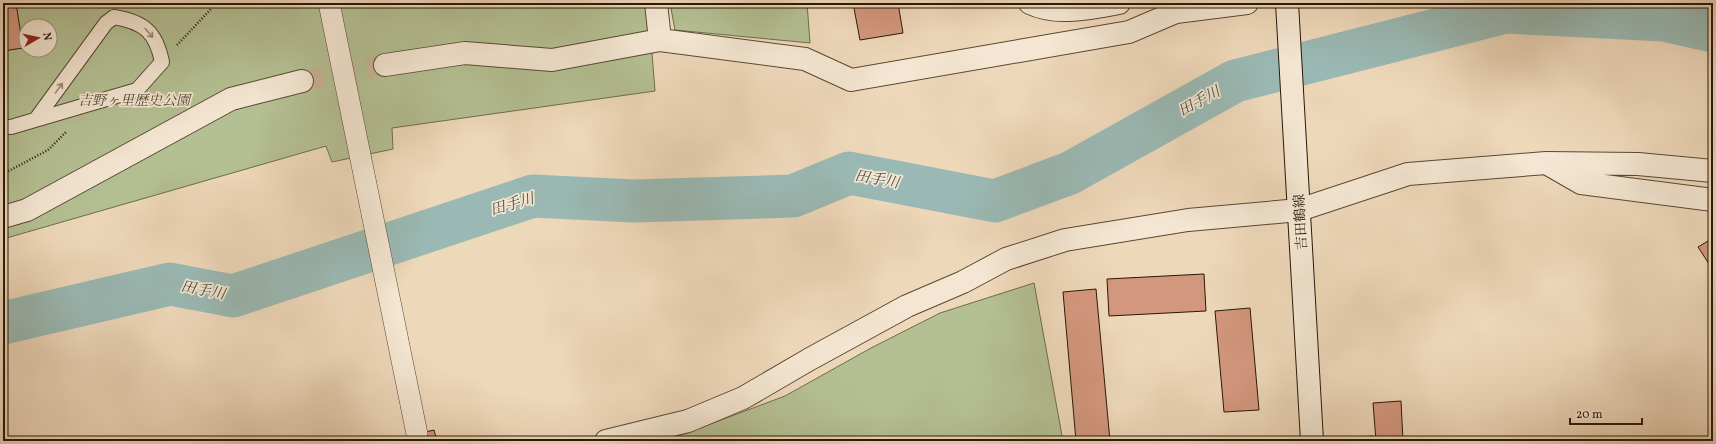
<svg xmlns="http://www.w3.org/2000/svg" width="1716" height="444" font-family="Vollkorn,'Noto Serif JP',serif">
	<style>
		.green { fill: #b4c093; stroke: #6e6c4d; fill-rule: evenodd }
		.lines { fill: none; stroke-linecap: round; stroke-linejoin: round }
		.river { stroke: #9ab9b4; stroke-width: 43 }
		.building { fill: #d3977d; stroke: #271807 }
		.minor-tunnel { stroke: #c6b296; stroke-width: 22; stroke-dasharray: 22 11; stroke-linecap: butt }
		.service-casing { stroke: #594834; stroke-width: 16 }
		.pedestrian-casing { stroke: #594834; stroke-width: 22 }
		.minor-casing { stroke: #594834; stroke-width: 24 }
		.secondary-casing { stroke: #271807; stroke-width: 24 }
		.path { stroke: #271807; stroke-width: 2.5; stroke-dasharray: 1 2; stroke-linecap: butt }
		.service { stroke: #f4e6d2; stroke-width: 14 }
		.pedestrian { stroke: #f4e6d2; stroke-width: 21 }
		.minor { stroke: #f4e6d2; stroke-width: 22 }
		.secondary { stroke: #f4e6d2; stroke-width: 22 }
		.oneway { stroke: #988977 }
		.labels { text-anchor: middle; stroke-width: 3.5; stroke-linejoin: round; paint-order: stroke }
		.park-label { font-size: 14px; font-style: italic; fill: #514a31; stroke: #f4e6d2 }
		.street-label { font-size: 14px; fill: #271807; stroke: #f4e6d2 }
		.water-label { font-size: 15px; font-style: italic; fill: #4f5044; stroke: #f4e6d2 }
	</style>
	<rect width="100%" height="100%" fill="#eed8ba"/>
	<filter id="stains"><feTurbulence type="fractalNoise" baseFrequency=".005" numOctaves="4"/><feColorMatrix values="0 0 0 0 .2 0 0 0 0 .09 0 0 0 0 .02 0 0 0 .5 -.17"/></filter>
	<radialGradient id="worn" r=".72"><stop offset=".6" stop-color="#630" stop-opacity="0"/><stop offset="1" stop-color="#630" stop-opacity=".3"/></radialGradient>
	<path class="green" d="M3,3H648L655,91L392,128L393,149L332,162L326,146L3,239ZM26,26H50V50H26Z
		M670,3H807L810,43L675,30Z
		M1034,283L1063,441H665L785,396L871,348L940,313Z"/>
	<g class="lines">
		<path class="river" d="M3,323L170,284L233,296L533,196L634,201L793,196L849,173L995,201L1070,173L1235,81L1506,12L1664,20L1713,31"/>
	</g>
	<path class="building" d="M16,3L23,48L3,51V5Z
		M110,3H125L110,5Z
		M853,3H898L903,33L860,40Z
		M1713,238V270L1698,247Z
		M1204,274L1206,311L1109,316L1107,279Z
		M1096,289L1110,441H1076L1063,292Z
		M1250,308L1259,410L1224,412L1215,311Z
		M1401,401L1403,441H1376L1373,403Z
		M434,430L437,441H401L400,438Z
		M1373,436L1374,441H1335V439Z"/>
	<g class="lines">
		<path class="minor-tunnel" d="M302,81L385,65"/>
		<g class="service-casing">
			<path id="service" d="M3,127H11L137,90L162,62C156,32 144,22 114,17L106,23L36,119"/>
		</g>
		<g class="pedestrian-casing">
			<path id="pedestrian" d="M329,3L417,434"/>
		</g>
		<g class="minor-casing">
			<path id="minor" d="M1030,3C1057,16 1090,8 1119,3
				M660,40L805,59L851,80L1129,32L1176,12L1247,3
				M385,65L465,53L552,60L660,40L656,3
				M1548,164L1581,183L1713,200
				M3,217L27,210L231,99L302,81
				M606,441L688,421L743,398L810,359L907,306L963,282L1006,259L1065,240L1188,220L1299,210L1408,174L1546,163L1638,164L1713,171"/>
		</g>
		<g class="secondary-casing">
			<path id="secondary" d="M1287,3L1312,441"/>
		</g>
		<path class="path" d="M177,45L211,9L212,3
			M3,174L48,150L67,131"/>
		<use href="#service" class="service"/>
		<use href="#pedestrian" class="pedestrian"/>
		<use href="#minor" class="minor"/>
		<use href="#secondary" class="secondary"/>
	</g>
	<defs><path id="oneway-shaft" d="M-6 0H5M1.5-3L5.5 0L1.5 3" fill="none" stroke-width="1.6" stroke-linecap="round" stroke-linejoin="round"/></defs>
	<g class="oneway">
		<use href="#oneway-shaft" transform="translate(149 33) rotate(50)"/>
		<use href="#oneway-shaft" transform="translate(59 88) rotate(-54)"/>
	</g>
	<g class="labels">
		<g class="park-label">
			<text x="134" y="105">吉野ヶ里歴史公園</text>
		</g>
		<g class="street-label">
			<text transform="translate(1300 222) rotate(-93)" y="5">吉田鶴線</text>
		</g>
		<g class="water-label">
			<text transform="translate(1199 101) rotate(-29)" y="5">田手川</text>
			<text transform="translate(877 179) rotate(10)" y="5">田手川</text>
			<text transform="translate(512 204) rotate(-16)" y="5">田手川</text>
			<text transform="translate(203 290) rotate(11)" y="5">田手川</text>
		</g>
	</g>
	<rect width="1716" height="444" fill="none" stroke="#eed8ba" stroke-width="16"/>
	<rect x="4" y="4" width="1708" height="436" fill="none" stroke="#271807" stroke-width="2"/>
	<rect x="8" y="8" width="1700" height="428" fill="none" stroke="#271807"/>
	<g transform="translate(38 38) rotate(81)"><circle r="19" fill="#f4e6d2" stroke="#a29481"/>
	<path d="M0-3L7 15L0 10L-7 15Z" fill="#8f2418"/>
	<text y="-6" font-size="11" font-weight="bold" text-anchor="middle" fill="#271807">N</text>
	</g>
	<path d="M1570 418v6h72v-6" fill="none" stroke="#271807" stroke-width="2"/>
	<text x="1576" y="418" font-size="12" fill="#271807" stroke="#f4e6d2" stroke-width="3" paint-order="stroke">20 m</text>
	<rect width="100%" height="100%" filter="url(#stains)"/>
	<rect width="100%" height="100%" fill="url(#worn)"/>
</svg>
